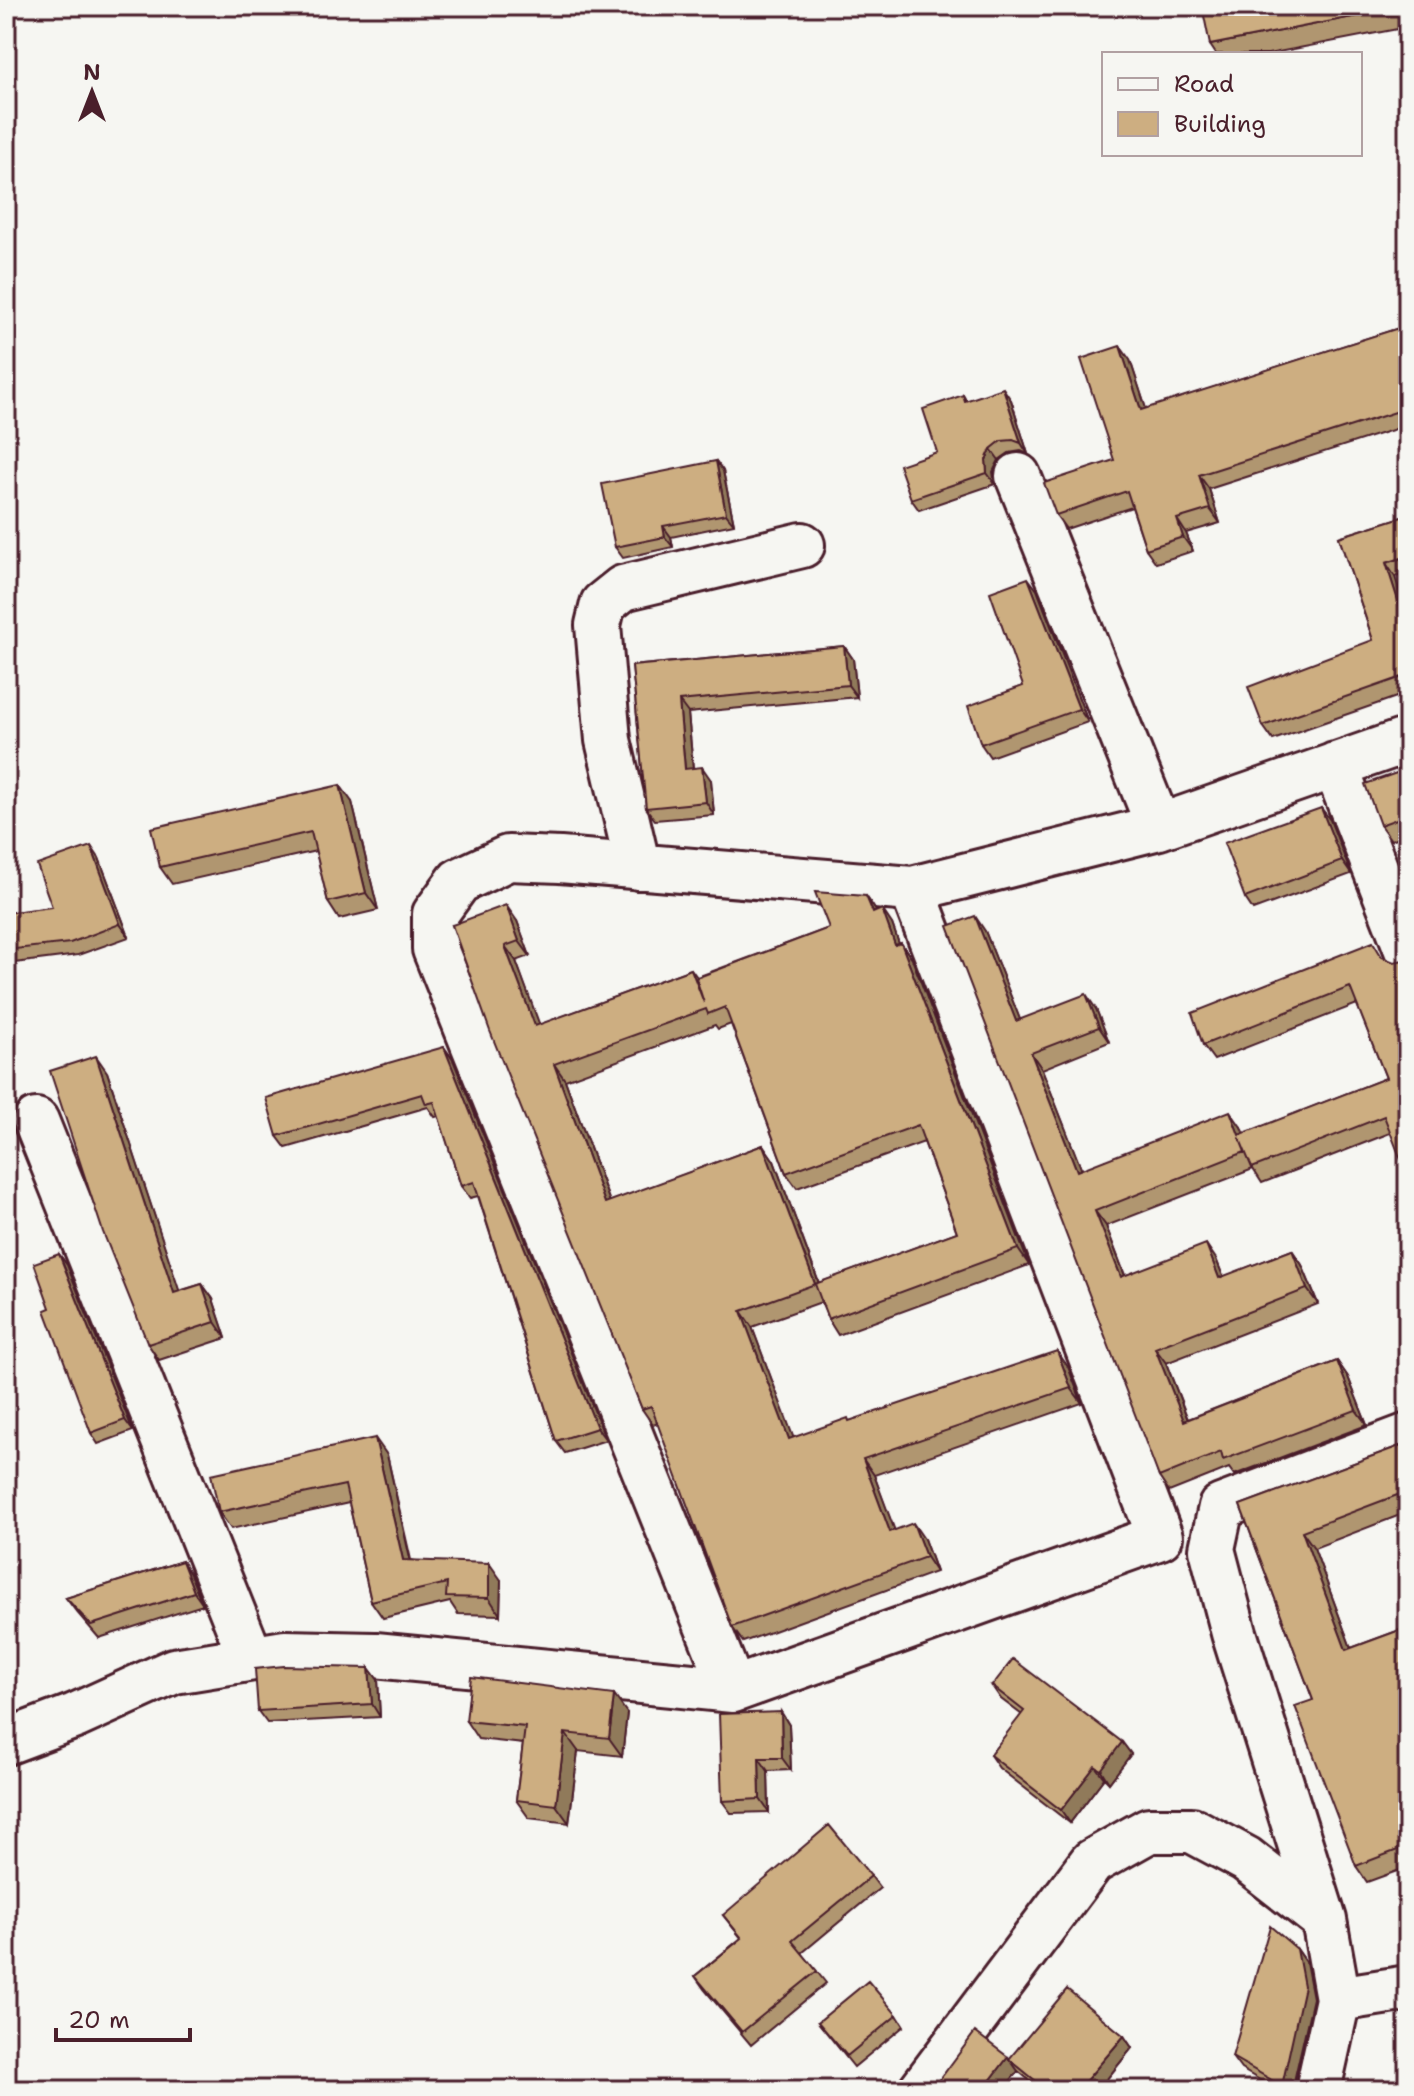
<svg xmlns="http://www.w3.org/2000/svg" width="1414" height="2096" font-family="'Shantell Sans',sans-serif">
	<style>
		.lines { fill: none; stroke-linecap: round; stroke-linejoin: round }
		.minor-casing { stroke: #4a1f2b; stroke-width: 50 }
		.minor { stroke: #f6f6f2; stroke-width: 44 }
		.wall { fill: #b0966f; stroke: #4a1f2b; stroke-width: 2; fill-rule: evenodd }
		.shaded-wall { fill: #907a5a; stroke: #4a1f2b; stroke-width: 2 }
		.building { fill: #cdae81; stroke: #4a1f2b; stroke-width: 2; fill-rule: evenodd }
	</style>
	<rect width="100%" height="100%" fill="#f6f6f2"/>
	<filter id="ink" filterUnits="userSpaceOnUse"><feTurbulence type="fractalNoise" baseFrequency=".0125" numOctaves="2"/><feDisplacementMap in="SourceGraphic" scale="16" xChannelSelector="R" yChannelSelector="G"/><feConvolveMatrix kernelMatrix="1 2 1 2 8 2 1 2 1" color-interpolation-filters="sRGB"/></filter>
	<g filter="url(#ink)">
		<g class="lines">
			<g class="minor-casing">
				<path id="minor" d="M1018,476L1159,827
					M1335,765L1408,952
					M638,867L608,740L598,625L603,604L623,588L802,545
					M36,1121L251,1658
					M733,1690L435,949V914L459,881L508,858L560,860L912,889
					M6,1742L75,1716L174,1671L285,1653L375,1655L733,1690L1160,1537L912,889L1159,827L1408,740
					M1338,1999L1408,1988
					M921,2090L1092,1862L1149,1830H1192L1246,1859L1324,1920
					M1318,2090L1338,1999L1324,1920L1234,1633L1212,1549L1221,1507L1408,1436"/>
			</g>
			<use href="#minor" class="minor"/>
		</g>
		<path class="wall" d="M1408,6V27L1268,54H1216L1210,45Z
			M1408,325V425L1209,489L1220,523L1186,533L1193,551L1156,563L1146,549L1132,507L1066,529L1056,515L1114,460L1130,360L1146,409Z
			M963,395L966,400H1011L1028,454L1021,451L1009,453L999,460L993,472L995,484L919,510L911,499L937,452Z
			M716,461L723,471L734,524L671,537L673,547L623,558L615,547Z
			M1408,515V573L1395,577L1408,616V693L1273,740L1263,726L1373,640L1339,537Z
			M1037,590L1088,722L990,757L981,744L1023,686Z
			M844,646L853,659L857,697L688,713L693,768L711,780L714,815L655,820L646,808L632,666Z
			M1408,769V834L1391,840L1380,825Z
			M352,802L378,910L339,919L328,902L316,851L172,884L160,867Z
			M1321,808L1330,820L1351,874L1253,910L1245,898Z
			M99,858L129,937L78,955L6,964V913L52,907Z
			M866,896L876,911L892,924L899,944L901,943L912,959L1029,1265L838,1335L828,1319L821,1302L752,1327L793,1438L850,1421L1068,1367L1082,1403L874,1475L894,1530L924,1539L936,1572L743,1642L732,1627L658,1423L653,1425L642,1409L452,925L517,921L530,956L516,961L539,1025L691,969L697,977L829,928ZM731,1024L786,1173L797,1188L924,1142L957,1232L819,1283L774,1161L763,1145L610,1202L565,1080L715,1025L718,1029Z
			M985,931L1020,1020L1096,1009L1109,1042L1042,1069L1081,1169L1241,1127L1243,1134L1386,1078L1357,1004L1214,1060L1203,1045L1383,957L1390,1133L1262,1183L1253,1169L1106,1226L1125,1275L1216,1259L1223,1277L1292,1250L1302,1265L1318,1304L1166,1363L1188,1419L1337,1361L1348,1377L1367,1425L1234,1475L1229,1468L1169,1492L1159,1477Z
			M444,1047L453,1060L606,1440L565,1453L556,1441L478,1196L470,1198L461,1186L439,1116L435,1117L428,1107L286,1148L277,1136Z
			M107,1072L179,1291L202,1284L213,1299L226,1338L159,1360L148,1344Z
			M59,1254L67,1265L133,1431L98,1444L91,1433L50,1308Z
			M1408,1443V1512L1314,1548L1351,1648L1408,1627V1867L1367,1882L1356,1866L1313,1700L1240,1505Z
			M387,1455L411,1560L501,1580L500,1615L458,1614L450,1602L383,1618L371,1601L349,1503L231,1529L219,1512Z
			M182,1561L190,1574L203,1605L99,1638L75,1610L66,1598Z
			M369,1668L378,1680L380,1717L267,1723L258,1711Z
			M992,1686L1122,1742L1131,1754L1109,1783L1104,1778L1070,1823L999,1768L990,1755L1022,1715L1001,1699Z
			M781,1712L789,1725L791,1770L768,1771L769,1812L731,1813L722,1801Z
			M627,1713L622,1756L578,1751L569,1823L529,1818L516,1800L523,1744L478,1739L466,1721Z
			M871,1876L880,1888L802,1953L826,1983L751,2045L704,1989L695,1976L741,1938L723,1915Z
			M1297,1949L1306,1962L1313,1998L1292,2090H1277L1241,2069L1232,2057Z
			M897,2015L904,2026L854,2067L818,2022Z
			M1124,2036L1132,2048L1098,2090H1041L1018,2071L1003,2090H932L1008,2057L1009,2059Z"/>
		<path class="shaded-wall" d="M1120,346L1130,360L1151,424L1141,410Z
			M1003,388L1011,400L1028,454L1021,443Z
			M991,449L999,460L993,472L995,484L987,473L986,460Z
			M716,461L723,471L734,524L726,514Z
			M1199,475L1209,489L1220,523L1210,509Z
			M1177,519L1186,533L1193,551L1183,537Z
			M663,526L671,537L673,547L665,537Z
			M1386,563L1395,577L1408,616V632Z
			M1028,578L1037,590L1088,722L1079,709Z
			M844,646L853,659L857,697L848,685Z
			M679,701L688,713L694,781L685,769Z
			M702,767L711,780L714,815L706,802Z
			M340,785L352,802L378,910L366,893Z
			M1321,808L1330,820L1351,874L1342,861Z
			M91,846L99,858L129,937L120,924Z
			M866,896L876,911L873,913Z
			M506,905L517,921L530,956L519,941Z
			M882,909L892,924L905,961L895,945Z
			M975,916L985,931L1027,1037L1016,1021Z
			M901,943L912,959L1029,1265L1018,1249Z
			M505,946L516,961L546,1042L535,1026Z
			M1086,994L1096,1009L1109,1042L1099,1027Z
			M444,1047L453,1060L606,1440L597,1428Z
			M1031,1053L1042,1069L1088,1186L1077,1171Z
			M96,1056L107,1072L185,1308L174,1293Z
			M554,1064L565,1080L616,1219L605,1203Z
			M1230,1111L1241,1127L1250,1150L1239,1135Z
			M763,1145L774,1161L825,1300L815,1284Z
			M1095,1211L1106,1226L1131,1292L1121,1277Z
			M1206,1244L1216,1259L1230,1293L1219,1278Z
			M1292,1250L1302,1265L1318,1304L1307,1289Z
			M59,1254L67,1265L133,1431L125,1420Z
			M202,1284L213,1299L226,1338L215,1322Z
			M741,1311L752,1327L800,1455L789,1439Z
			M1155,1348L1166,1363L1194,1436L1184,1421Z
			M1057,1351L1068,1367L1082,1403L1071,1388Z
			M1337,1361L1348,1377L1367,1425L1356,1410Z
			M375,1438L387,1455L414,1577L403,1560Z
			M863,1459L874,1475L901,1547L890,1532Z
			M913,1523L924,1539L936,1572L926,1557Z
			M1302,1531L1314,1548L1358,1667L1346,1650Z
			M182,1561L190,1574L203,1605L194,1592Z
			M489,1563L501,1580L500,1615L489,1598Z
			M369,1668L378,1680L380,1717L372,1704Z
			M614,1695L627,1713L622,1756L609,1738Z
			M781,1712L789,1725L791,1770L782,1758Z
			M565,1733L578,1751L569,1823L556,1805Z
			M1122,1742L1131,1754L1109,1783L1101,1770Z
			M759,1758L768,1771L769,1812L760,1799Z
			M1095,1766L1104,1778L1070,1823L1061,1810Z
			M1297,1949L1306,1962L1313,1998L1292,2090H1285L1282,2086Z
			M1124,2036L1132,2048L1098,2090H1078Z
			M1008,2057L1018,2071L1003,2090H983Z"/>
		<path class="building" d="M1202,6H1408L1210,45Z
			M1408,325V408L1199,475L1210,509L1177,519L1183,537L1146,549L1127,491L1056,515L1044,483L1114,460L1081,359L1120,346L1141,410Z
			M1003,388L1021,443L1013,440L1001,441L991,449L986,460L987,473L911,499L899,465L937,452L923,409L963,395L965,401Z
			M716,461L726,514L663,526L665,537L615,547L602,484Z
			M1408,515V556L1386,563L1408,632V675L1263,726L1248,687L1373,640L1339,537Z
			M1028,578L1079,709L981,744L968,706L1023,686L990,592Z
			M844,646L848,685L679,701L685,769L702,767L706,802L646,808L632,666Z
			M1408,769V815L1380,825L1365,784Z
			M340,785L366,893L328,902L311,832L160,867L151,828Z
			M1321,808L1342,861L1245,898L1224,843Z
			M91,846L120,924L70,943L6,950V913L52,907L37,865Z
			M815,892L866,896L873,913L882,909L895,945L901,943L1018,1249L828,1319L815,1284L741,1311L789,1439L848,1418L849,1421L1057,1351L1071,1388L863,1459L890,1532L913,1523L926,1557L732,1627L651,1406L642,1409L490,1031L452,925L506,905L519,941L505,946L535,1026L691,969L704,1003L696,978L829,928ZM725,1007L786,1173L918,1125L957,1232L815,1284L763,1145L605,1203L554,1064L706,1009L708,1014Z
			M975,916L1016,1021L1086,994L1099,1027L1031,1053L1077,1171L1230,1111L1239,1135L1386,1078L1350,987L1203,1045L1192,1013L1373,942L1382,957L1394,962L1408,959V1178L1384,1116L1252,1168L1239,1137L1245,1152L1095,1211L1121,1277L1206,1244L1219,1278L1292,1250L1307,1289L1155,1348L1184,1421L1337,1361L1356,1410L1223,1460L1221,1452L1159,1477L948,926Z
			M444,1047L597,1428L556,1441L474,1182L461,1186L434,1102L426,1104L422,1094L277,1136L266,1098Z
			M96,1056L174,1293L202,1284L215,1322L148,1344L103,1232L50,1071Z
			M59,1254L125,1420L91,1433L45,1310L50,1308L34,1263Z
			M375,1438L403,1560L489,1563V1598L446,1597L447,1583L371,1601L345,1485L219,1512L211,1474Z
			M1408,1443V1491L1302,1531L1346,1650L1408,1627V1846L1356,1866L1295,1706L1313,1700L1240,1505Z
			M182,1561L194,1592L91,1625L66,1598Z
			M1013,1659L1122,1742L1101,1770L1095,1766L1061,1810L990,1755L1024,1711L992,1686Z
			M284,1666L369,1668L372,1704L258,1711L255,1669Z
			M471,1677L614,1695L609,1738L565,1733L556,1805L516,1800L525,1727L466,1721Z
			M781,1712L782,1758H759L760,1799L722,1801L719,1714Z
			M829,1825L871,1876L792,1941L817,1971L742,2032L695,1976L742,1938L723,1915Z
			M1270,1926L1297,1949L1304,1986L1282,2086L1232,2057Z
			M868,1981L897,2015L847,2056L818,2022Z
			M1067,1989L1124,2036L1078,2090H1047L1009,2059Z
			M975,2032L1008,2057L983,2090H932Z"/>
	</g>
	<rect width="1414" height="2096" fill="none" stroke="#f6f6f2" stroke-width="32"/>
	<rect x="16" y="16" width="1382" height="2064" fill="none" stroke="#4a1f2b" stroke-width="3" filter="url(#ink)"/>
	<rect x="1102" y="52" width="260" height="104" fill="#f6f6f2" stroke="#b1a0a2" stroke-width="2"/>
	<rect x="1118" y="78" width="40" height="12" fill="#f6f6f2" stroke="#b1a0a2" stroke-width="2"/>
	<text x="1174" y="92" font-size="24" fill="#4a1f2b">Road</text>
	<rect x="1118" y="112" width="40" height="24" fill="#cdae81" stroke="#b1a0a2" stroke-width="2"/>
	<text x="1174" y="132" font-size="24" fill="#4a1f2b">Building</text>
	<g transform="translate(92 92)" stroke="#f6f6f2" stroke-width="6" paint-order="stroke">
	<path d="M0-6L14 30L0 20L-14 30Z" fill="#4a1f2b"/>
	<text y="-12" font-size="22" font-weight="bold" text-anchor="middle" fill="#4a1f2b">N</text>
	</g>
	<path d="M56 2028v12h134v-12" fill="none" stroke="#4a1f2b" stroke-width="4"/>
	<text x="68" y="2028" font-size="24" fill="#4a1f2b" stroke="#f6f6f2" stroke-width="6" paint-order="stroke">20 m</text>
</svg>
